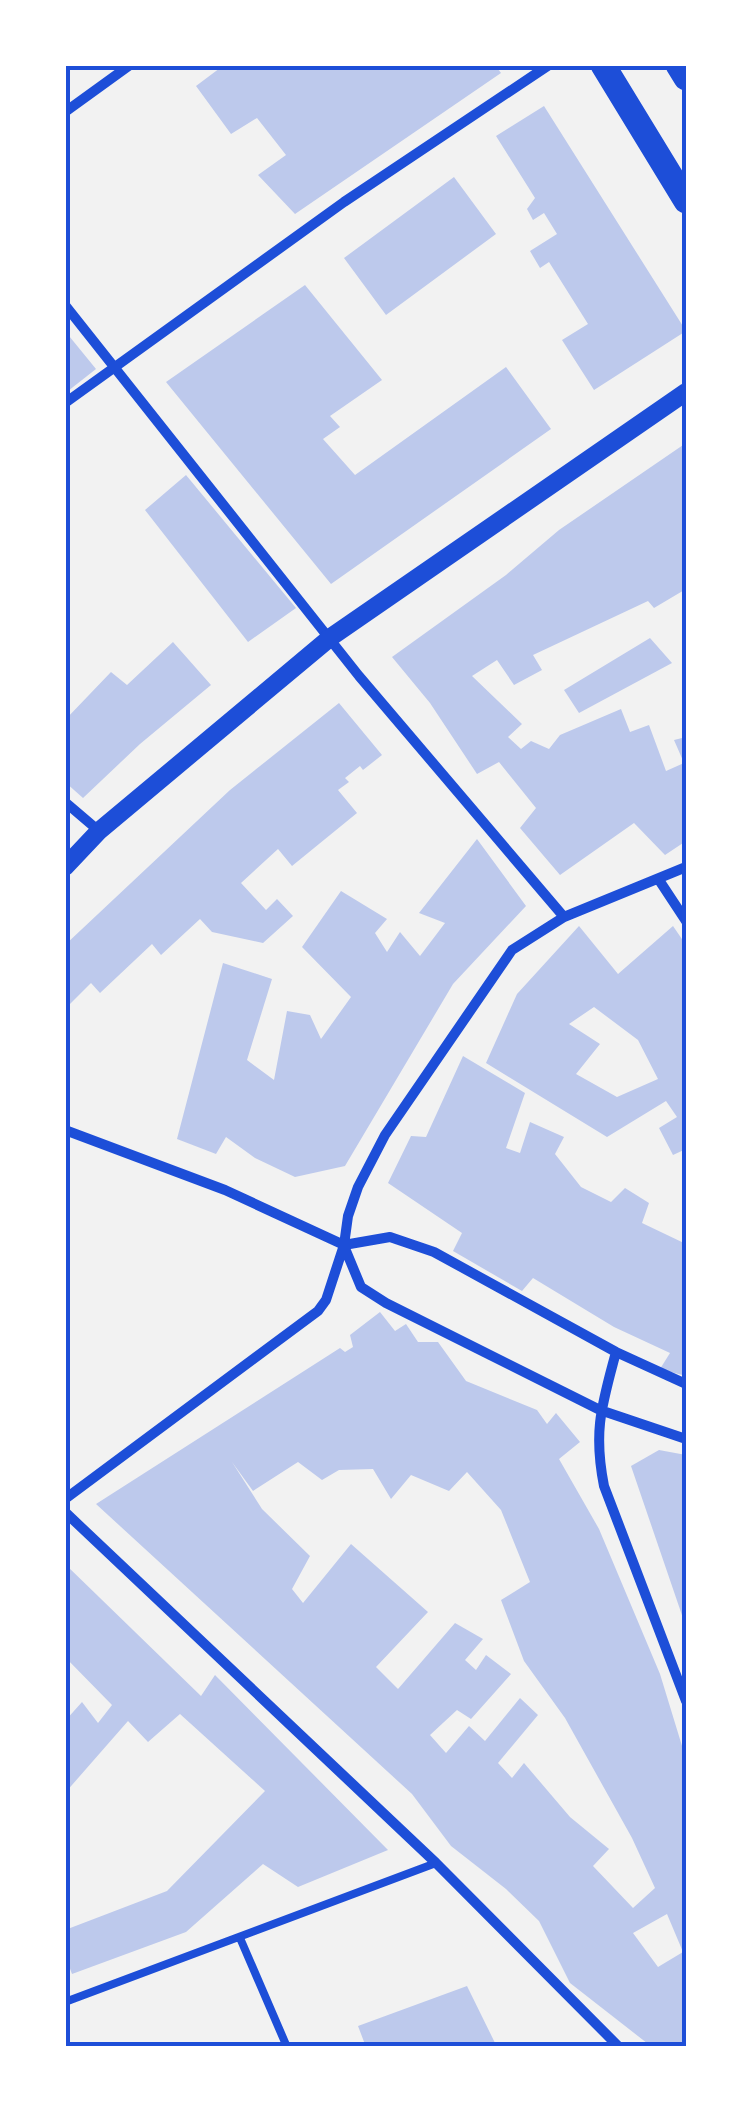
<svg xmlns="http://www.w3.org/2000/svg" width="751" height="2112" font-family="'Noto Serif',serif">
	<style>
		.building { fill: #bdc9ec; fill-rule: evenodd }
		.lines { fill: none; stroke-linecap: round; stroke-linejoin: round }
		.service { stroke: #1d4ed8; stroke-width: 8 }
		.minor { stroke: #1d4ed8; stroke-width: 10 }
		.tertiary { stroke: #1d4ed8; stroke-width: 18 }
		.primary { stroke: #1d4ed8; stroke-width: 25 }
		.neatline { fill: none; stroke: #1d4ed8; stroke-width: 4 }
	</style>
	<rect width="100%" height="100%" fill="#f2f2f2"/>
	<path class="building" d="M224,65H495L501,73L295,214L258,175L286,155L257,118L231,134L196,86Z
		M544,106L686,331L594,390L562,340L588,324L549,262L540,268L530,251L557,234L544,213L533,220L527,209L535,198L496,136Z
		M454,177L496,234L386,315L344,258Z
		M305,285L382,380L330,416L340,427L323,439L355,475L506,367L551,429L331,584L166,382Z
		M65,331L96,369L68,391L65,388Z
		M686,443V589L654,608L648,601L533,655L542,670L514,685L497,660L472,676L522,724L508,737L521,749L531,741L549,749L560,735L621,709L630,732L649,725L666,771L684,763L674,740L686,737V841L665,855L634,823L560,875L520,828L536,808L499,762L477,774L430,703L392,657L506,575L559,530Z
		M186,475L296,608L248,642L145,510Z
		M650,638L672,663L579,713L564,690Z
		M173,642L211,685L140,744L83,798L65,782V766L69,763L65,759V720L111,672L127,685Z
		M339,703L382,755L363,770L360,766L345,778L349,782L338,790L357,813L292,866L278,849L241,883L266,910L277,899L293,916L263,943L212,932L200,919L161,955L152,944L100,993L91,983L65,1009V945L230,790Z
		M477,839L526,906L453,984L345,1166L295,1177L255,1158L226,1137L216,1154L177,1139L223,963L272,979L247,1060L274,1080L287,1011L310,1015L321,1039L351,997L302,947L341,891L387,919L375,933L387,952L400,932L420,956L445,923L419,913Z
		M579,926L618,974L673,926L686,945V1149L673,1155L659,1128L677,1117L666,1101L607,1137L486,1063L517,994ZM594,1007L638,1040L658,1079L617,1097L576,1074L600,1044L569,1024Z
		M463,1056L525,1093L506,1148L520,1153L530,1122L564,1137L555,1154L581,1187L611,1202L625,1188L649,1203L642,1223L686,1244V1376L660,1369L670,1353L614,1327L533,1278L522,1291L453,1251L462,1233L388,1183L411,1136L426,1137Z
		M380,1312L395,1331L406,1324L418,1342H438L466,1381L537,1410L547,1424L556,1413L580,1442L559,1459L599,1529L660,1674L686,1759V2047H652L570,1983L539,1921L506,1889L451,1846L412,1794L96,1504L340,1348L345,1352L353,1347L350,1335ZM232,1462L253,1491L298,1462L322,1480L339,1470L373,1469L391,1499L411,1475L449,1491L467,1472L501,1510L530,1582L501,1600L524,1661L565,1718L632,1838L655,1888L633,1908L593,1866L609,1849L570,1817L524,1763L512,1778L498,1763L538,1715L520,1698L485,1741L469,1726L446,1753L430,1735L457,1710L471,1719L511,1674L486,1655L476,1670L465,1660L483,1639L455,1623L398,1689L376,1667L428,1612L351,1544L303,1603L292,1589L310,1556L262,1509ZM667,1914L683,1952L658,1967L633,1933Z
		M659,1450L686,1455L685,1624L631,1466Z
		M65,1564L201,1696L215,1675L388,1850L298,1887L263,1864L186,1932L72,1974L65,1955V1930L167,1891L265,1791L180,1714L148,1742L128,1721L65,1793V1721L82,1702L98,1723L112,1705L65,1657Z
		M467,1986L497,2047H366L358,2026Z"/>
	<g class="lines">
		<path class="service" d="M240,1938L287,2047
			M65,2002L436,1863"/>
		<path class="minor" d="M65,112L130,65
			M65,305L359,676L564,917
			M65,403L344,202L549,65
			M65,802L99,831
			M659,880L686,921
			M65,1130L225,1190L344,1245L390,1237L434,1252L616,1352L686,1384
			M344,1246L361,1287L386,1303L600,1410L686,1439
			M616,1352C602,1405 593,1430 604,1486L686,1701
			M65,1499L318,1311L326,1300L344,1245L348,1216L358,1187L385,1135L512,950L564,917L686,867
			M65,1512L436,1863L619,2047"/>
		<path class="tertiary" d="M65,867L99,831L331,637L686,392"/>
		<path class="primary" d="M603,65L686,201
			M678,65L686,78"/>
	</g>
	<rect width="751" height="2112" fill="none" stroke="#ffffff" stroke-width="135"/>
	<rect x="68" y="68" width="616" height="1976" class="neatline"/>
</svg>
